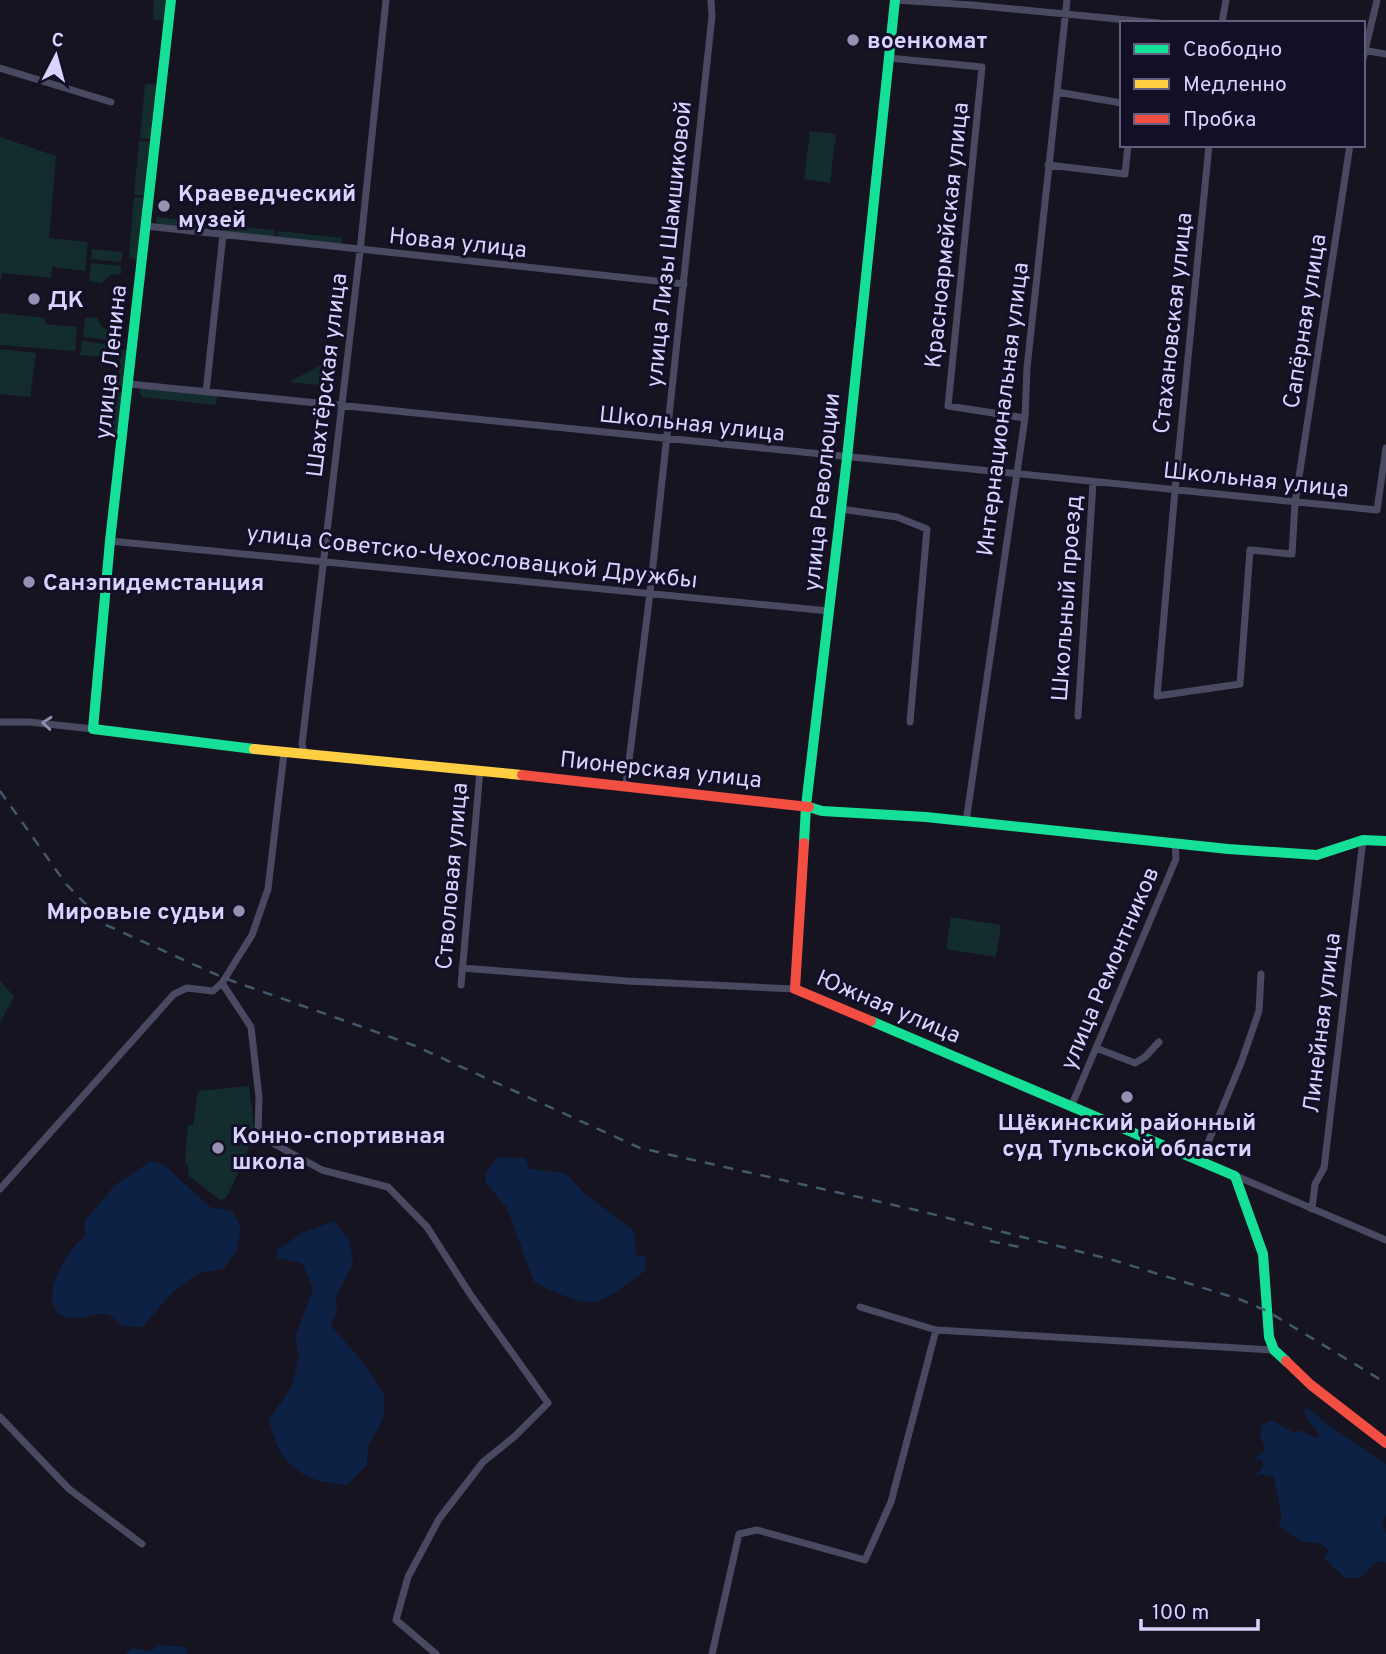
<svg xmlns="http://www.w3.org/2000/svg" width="1386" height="1654" font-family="Overpass,sans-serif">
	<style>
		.green { fill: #132c2d }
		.water { fill: #0d2144 }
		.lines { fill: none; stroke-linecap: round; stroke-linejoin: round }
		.street { stroke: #4a4962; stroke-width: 7 }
		.fast { stroke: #16e098; stroke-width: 10 }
		.slow { stroke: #ffcf43; stroke-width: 10 }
		.jam { stroke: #f24e42; stroke-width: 10 }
		.rail { stroke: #43596b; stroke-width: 2.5; stroke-dasharray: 10 9; stroke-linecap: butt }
		.oneway { stroke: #928eb0 }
		.poi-dot { fill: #9591b1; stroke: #130f26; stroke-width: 2.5 }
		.labels { text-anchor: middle; stroke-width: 6; stroke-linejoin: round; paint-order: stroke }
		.poi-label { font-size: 23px; font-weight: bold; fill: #d9d4ff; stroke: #130f26; text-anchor: start }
		.street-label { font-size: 23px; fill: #d9d4ff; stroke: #130f26 }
	</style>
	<rect width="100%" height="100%" fill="#161421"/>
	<path class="green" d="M154,0H169L166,21L153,20Z
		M145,84L159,85L153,139L140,138Z
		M810,131L836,134L830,183L804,179Z
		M0,137L56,156L49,238L88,242L85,271L52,267L51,278L3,273L0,281Z
		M139,141L153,142L147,196L134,195Z
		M134,197L147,198L140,260L129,258Z
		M157,217L220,224L219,233L156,226Z
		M223,225L275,230L274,239L222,233Z
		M278,231L342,238L341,247L277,239Z
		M92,249L123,252L121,262L91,259Z
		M91,263L121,266V274L111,275L101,283L89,281Z
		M0,313L45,318V324L77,327L75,351L0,345Z
		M85,317L97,318L102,327L116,334V341L83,337Z
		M82,341L115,345L114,358L80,355Z
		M0,349L36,353L30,397L0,394Z
		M121,350L130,351L126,389L117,388Z
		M333,359L330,386L289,382Z
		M140,387L217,395L216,405L142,397L140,393Z
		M116,391L126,392L121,435L112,434Z
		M951,917L1001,925L996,957L946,949Z
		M0,981L14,996L0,1023Z
		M249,1086L255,1133L230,1191L225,1199L220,1200L189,1176L188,1165L185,1162L188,1125H193L198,1091Z"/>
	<path class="water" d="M498,1157L525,1158L530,1169L565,1173L585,1194L634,1231L636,1255L647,1257L645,1271C633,1279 607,1301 592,1302C576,1303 548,1289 534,1282L507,1208L486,1183V1172Z
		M151,1161L163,1164L210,1207L232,1211L241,1227L237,1251L224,1268L197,1274L173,1292L142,1327L122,1326C102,1303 97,1319 75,1318C69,1318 63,1316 58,1314C56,1310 52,1303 52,1298C52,1278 70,1247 85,1236V1221L115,1185Z
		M334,1221L350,1241L353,1263L336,1297L337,1311L331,1326L363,1362L385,1396L383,1420L368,1446L367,1465L347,1485C301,1482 279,1465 269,1420L292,1386L299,1356L295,1338L313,1289L302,1263L277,1258V1250L302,1233Z
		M1308,1408L1328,1425L1386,1464V1514L1383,1523L1386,1535V1563L1377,1561L1360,1578H1345L1324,1558L1329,1551L1320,1543L1302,1542L1278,1525L1282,1518L1274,1477L1262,1474L1256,1476L1263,1466L1262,1460L1254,1458L1263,1453L1265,1447L1260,1436L1263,1424L1271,1420L1295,1433L1300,1430L1318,1439L1319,1434L1307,1419L1304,1410Z
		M159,1645L186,1647L187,1654H126L132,1648L151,1651Z"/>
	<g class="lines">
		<path class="street" d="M895,0L972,5L1159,23
			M1222,23L1226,0
			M1363,50L1386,54
			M889,58L982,67L948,406L1025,418
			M1363,59L1377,0
			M0,68L111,102
			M1057,92L1122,103
			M1209,145L1175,490L1157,696L1240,684L1250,550L1292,554L1295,503L1350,145
			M1048,165L1125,174L1128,145
			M146,226L684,284
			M129,384L1377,510L1386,448
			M206,392L223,235
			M841,509L897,517L927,529L910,722
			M110,541L829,611
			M1078,716L1093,483
			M0,722H29L93,729
			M304,753L302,744L360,251L386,0
			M626,785L650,593L712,16L711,0
			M966,822L1025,418L1027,368L1067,0
			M462,968L627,981L795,989
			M222,983L251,1027L259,1097L258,1135L322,1170L388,1187L427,1227L470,1294L548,1403L514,1437L483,1462L439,1519L408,1577L396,1620L436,1654
			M461,985L480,771
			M1096,1048L1135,1063L1145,1057L1159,1042
			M1071,1107L1176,859L1175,843
			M1200,1162L1241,1063L1259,1011L1261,974
			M1236,1176L1386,1240
			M0,1189L174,994L187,988L213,991L222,983L252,935L268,889L284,753
			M1312,1209L1315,1184L1324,1168L1363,840
			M860,1307L936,1330
			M0,1417L69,1489L142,1544
			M712,1654L739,1534L757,1530L865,1560L891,1502L936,1330L1274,1350"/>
		<path class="fast" d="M171,0L110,541L93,729L254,749
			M809,807L822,811L926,817L1228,849L1317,855L1363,840L1386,841
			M804,843L806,806L847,458L895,0
			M871,1021L1235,1176L1263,1254L1269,1337L1274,1350L1286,1361"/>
		<path class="slow" d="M254,749L522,775"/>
		<path class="jam" d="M522,775L809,807
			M804,843L795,989L871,1021
			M1286,1361L1311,1385L1386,1443"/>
		<path class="rail" d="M0,791L66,884L106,925L224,978L413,1045L640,1148L916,1210L1113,1260L1239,1299L1267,1311L1386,1383
			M990,1241L1024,1248"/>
	</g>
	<defs><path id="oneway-chevron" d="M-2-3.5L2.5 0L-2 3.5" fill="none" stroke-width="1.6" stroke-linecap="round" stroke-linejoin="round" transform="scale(1.75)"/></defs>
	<use class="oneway" href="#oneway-chevron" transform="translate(47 723) rotate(-175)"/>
	<g class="poi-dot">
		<circle cx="853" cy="40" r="7"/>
		<circle cx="164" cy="206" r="7"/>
		<circle cx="34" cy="299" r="7"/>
		<circle cx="29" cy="582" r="7"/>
		<circle cx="239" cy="911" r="7"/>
		<circle cx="1127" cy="1097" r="7"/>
		<circle cx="218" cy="1148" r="7"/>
	</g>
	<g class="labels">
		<g class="poi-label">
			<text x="867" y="48">военкомат</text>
			<text x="178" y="201">Краеведческий<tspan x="178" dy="26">музей</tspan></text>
			<text x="48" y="307">ДК</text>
			<text x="43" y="590">Санэпидемстанция</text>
			<text x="225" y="919" text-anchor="end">Мировые судьи</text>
			<text x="1127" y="1130" text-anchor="middle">Щёкинский районный<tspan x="1127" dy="26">суд Тульской области</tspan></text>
			<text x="232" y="1143">Конно-спортивная<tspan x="232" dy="26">школа</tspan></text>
		</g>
		<g class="street-label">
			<text transform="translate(946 235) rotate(-84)" y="8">Красноармейская улица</text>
			<text transform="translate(458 242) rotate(6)" y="8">Новая улица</text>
			<text transform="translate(668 244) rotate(-84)" y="8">улица Лизы Шамшиковой</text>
			<text transform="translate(1304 321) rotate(-81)" y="8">Сапёрная улица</text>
			<text transform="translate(1172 323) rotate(-84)" y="8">Стахановская улица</text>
			<text transform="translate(110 362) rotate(-84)" y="8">улица Ленина</text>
			<text transform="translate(326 375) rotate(-83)" y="8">Шахтёрская улица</text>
			<text transform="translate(1002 409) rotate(-83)" y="8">Интернациональная улица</text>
			<text transform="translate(692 423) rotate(6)" y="8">Школьная улица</text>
			<text transform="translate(1256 479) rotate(6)" y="8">Школьная улица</text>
			<text transform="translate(821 492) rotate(-84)" y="8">улица Революции</text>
			<text transform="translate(472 556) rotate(6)" y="8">улица Советско-Чехословацкой Дружбы</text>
			<text transform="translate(1066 598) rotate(-86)" y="8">Школьный проезд</text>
			<text transform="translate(661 769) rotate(6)" y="8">Пионерская улица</text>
			<text transform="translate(451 876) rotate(-85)" y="8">Стволовая улица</text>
			<text transform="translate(1109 968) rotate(-67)" y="8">улица Ремонтников</text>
			<text transform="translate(889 1006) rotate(23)" y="8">Южная улица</text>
			<text transform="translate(1321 1023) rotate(-83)" y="8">Линейная улица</text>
		</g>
	</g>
	<rect x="1120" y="21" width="245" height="126" fill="#130f26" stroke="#625e7d" stroke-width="2"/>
	<rect x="1134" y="44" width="35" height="10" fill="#16e098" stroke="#625e7d" stroke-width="2"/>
	<text x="1183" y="56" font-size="21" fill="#d9d4ff">Свободно</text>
	<rect x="1134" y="79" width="35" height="10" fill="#ffcf43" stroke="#625e7d" stroke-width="2"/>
	<text x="1183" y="91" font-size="21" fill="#d9d4ff">Медленно</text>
	<rect x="1134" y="114" width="35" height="10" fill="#f24e42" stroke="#625e7d" stroke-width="2"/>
	<text x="1183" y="126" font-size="21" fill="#d9d4ff">Пробка</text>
	<g transform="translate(56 56) rotate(6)" stroke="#130f26" stroke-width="5" paint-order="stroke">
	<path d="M0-5L12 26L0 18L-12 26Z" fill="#d9d4ff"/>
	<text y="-10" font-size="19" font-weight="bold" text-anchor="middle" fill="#d9d4ff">С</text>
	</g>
	<path d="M1141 1619v10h117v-10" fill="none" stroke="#d9d4ff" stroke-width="3.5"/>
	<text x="1152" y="1619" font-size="21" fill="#d9d4ff" stroke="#130f26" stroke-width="5" paint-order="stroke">100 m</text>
</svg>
